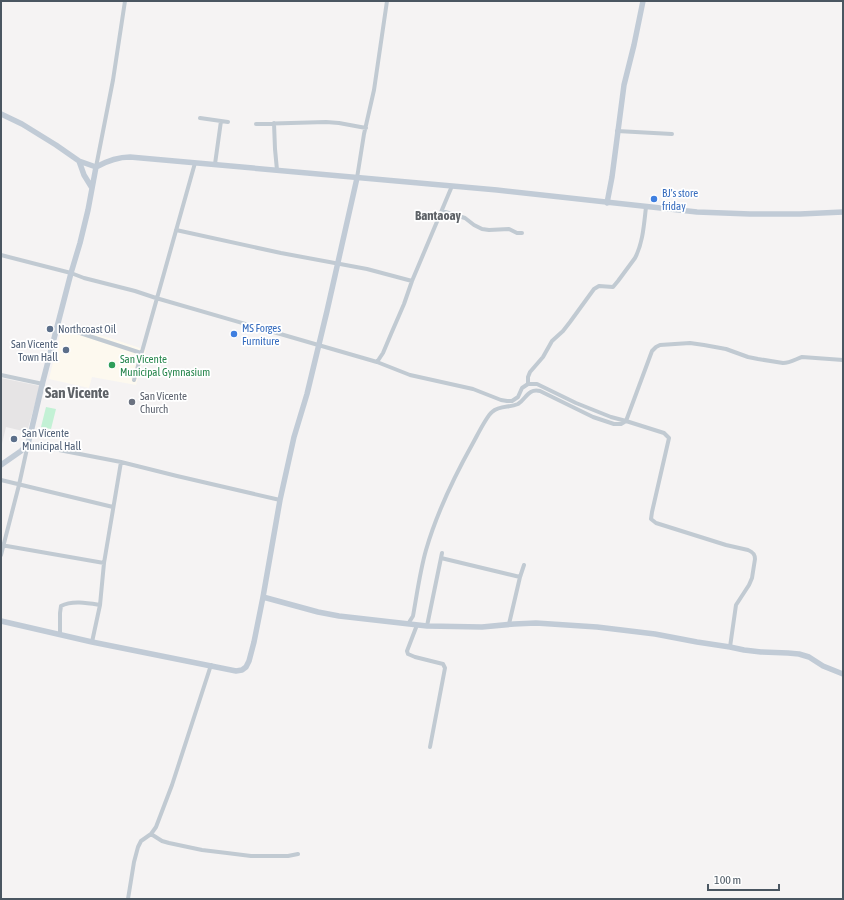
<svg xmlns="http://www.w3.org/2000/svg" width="844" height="900" font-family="'Asap Condensed',sans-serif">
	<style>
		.commercial { fill: #fdf9ef }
		.education { fill: #e6e4e5 }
		.green { fill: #c3f1d5 }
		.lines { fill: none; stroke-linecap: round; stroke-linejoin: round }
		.street { stroke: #c1cad2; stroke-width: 4 }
		.secondary { stroke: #c1cbd6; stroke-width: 5.5 }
		.shop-dot { fill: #3f7fe0; stroke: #fff; stroke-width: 1.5 }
		.service-dot { fill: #5c6f8a; stroke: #fff; stroke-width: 1.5 }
		.leisure-dot { fill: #2e9e5b; stroke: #fff; stroke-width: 1.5 }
		.worship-dot { fill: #6b7280; stroke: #fff; stroke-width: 1.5 }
		.labels { text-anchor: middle; stroke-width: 3.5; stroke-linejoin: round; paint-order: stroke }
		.shop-label { font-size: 11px; fill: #366cbe; stroke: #fff; text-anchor: start }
		.service-label { font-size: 11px; fill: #4e5e75; stroke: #fff; text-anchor: start }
		.leisure-label { font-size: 11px; fill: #27864d; stroke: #fff; text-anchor: start }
		.worship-label { font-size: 11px; fill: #5b616d; stroke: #fff; text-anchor: start }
		.quarter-label { font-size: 13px; font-weight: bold; fill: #5f6368; stroke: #fff }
		.district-label { font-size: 15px; font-weight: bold; fill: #5f6368; stroke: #fff }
	</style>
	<rect width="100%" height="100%" fill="#f5f3f3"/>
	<path class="commercial" d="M62,326L110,338L146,350L136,385L92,377L89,388L49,379Z"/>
	<path class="education" d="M1,378L40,386L27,432L6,427L1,448Z"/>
	<path class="green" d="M46,407L56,409L51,429L41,427Z"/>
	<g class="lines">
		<path class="street" d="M200,118L228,122
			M274,123L275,149L277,170
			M256,124L326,122L339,123L366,128
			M617,131L672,134
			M215,164L221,121
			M96,167L113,80L125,1
			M357,178L364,134L374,90L387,1
			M442,211L465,218L474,225L482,229L489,230L509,229L517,233H522
			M176,230L281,253L367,269L412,281
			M1,255L71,273L84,278L135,291L156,298L377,362L410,375L473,389L501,400L507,401H512L518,397L522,388L528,384H537L576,403L611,417L626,421
			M57,327L77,332L141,353
			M377,362L383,353L391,334L404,304L412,281L452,186
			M1,375L43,384
			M134,380L195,163
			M528,384V377L530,372L543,357L552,341L563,331L570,322L594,289L599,286L613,287L618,281L635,258C643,243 644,224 646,207
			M1,480L113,507
			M1,545L104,563
			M1,555L19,485L28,444L121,462L177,476L280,500
			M441,558L520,577
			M408,624L413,616C417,594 420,571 426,550C437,512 454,477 473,443C477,436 486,417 492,412C500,405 509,408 518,404C526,399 528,388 540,391L593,417L614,424H621L626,421
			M509,624L520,577L524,565
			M417,625L407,651L408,654L415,657L443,664L445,668L430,747
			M427,626L442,553
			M60,634V613L61,606C72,600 88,603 100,605
			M92,642L100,605L104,563L121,462
			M730,647L736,605L749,585L752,578L755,559C755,554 753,552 748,550L726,545L656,523L651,519L652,512L669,438L664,433L626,421L652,351L656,347L660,345L690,343L704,345L726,349L748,357L758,359L783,363C790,363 796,359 802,357L843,360
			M151,834L162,841L169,843L202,850L227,853L251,856H288L298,854
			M128,899L134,862L138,847L141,841L151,834L156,827L172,785L211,665"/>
		<path class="secondary" d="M1,114L22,124L56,145L79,161L96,167C107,161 117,157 130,157L497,190L697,212L750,214H800L843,212
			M79,161L84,175L92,188
			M607,203L612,177L624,85L634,45L643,1
			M1,465L21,451L28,444L30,436L43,381L71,273L80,243L88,210L96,167
			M263,597L318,612L339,616L427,626L482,627L514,624L536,623L597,627L655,634L697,642L730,647L744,650L761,652L788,653L799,654L809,657L823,666L843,674
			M1,621L92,642L236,671L242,670L246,667L249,661L254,642L263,597L280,500L294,437L307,394L327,311L357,178"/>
	</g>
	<g class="shop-dot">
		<circle cx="654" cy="199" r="4"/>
		<circle cx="234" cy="334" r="4"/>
	</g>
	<g class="service-dot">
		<circle cx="50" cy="329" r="4"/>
		<circle cx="66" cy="350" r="4"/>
		<circle cx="14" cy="439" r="4"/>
	</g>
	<circle class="leisure-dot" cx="112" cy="365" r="4"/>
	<circle class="worship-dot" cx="132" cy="402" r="4"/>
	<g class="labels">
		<g class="shop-label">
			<text x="662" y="197">BJ's store<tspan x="662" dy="13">friday</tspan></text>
			<text x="242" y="332">MS Forges<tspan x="242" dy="13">Furniture</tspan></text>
		</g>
		<g class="service-label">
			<text x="58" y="333">Northcoast Oil</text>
			<text x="58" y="348" text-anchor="end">San Vicente<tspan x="58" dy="13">Town Hall</tspan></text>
			<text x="22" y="437">San Vicente<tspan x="22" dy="13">Municipal Hall</tspan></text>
		</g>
		<g class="leisure-label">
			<text x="120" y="363">San Vicente<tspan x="120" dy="13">Municipal Gymnasium</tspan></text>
		</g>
		<g class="worship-label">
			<text x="140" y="400">San Vicente<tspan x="140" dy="13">Church</tspan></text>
		</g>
		<g class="quarter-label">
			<text x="438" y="220">Bantaoay</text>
		</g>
		<g class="district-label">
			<text x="77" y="398">San Vicente</text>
		</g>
	</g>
	<rect width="844" height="900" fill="none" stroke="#4a5661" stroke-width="4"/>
	<path d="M708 884v6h71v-6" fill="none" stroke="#4a5661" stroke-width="2"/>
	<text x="714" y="884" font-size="12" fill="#4a5661" stroke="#ffffff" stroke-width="3" paint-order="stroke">100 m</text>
</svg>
